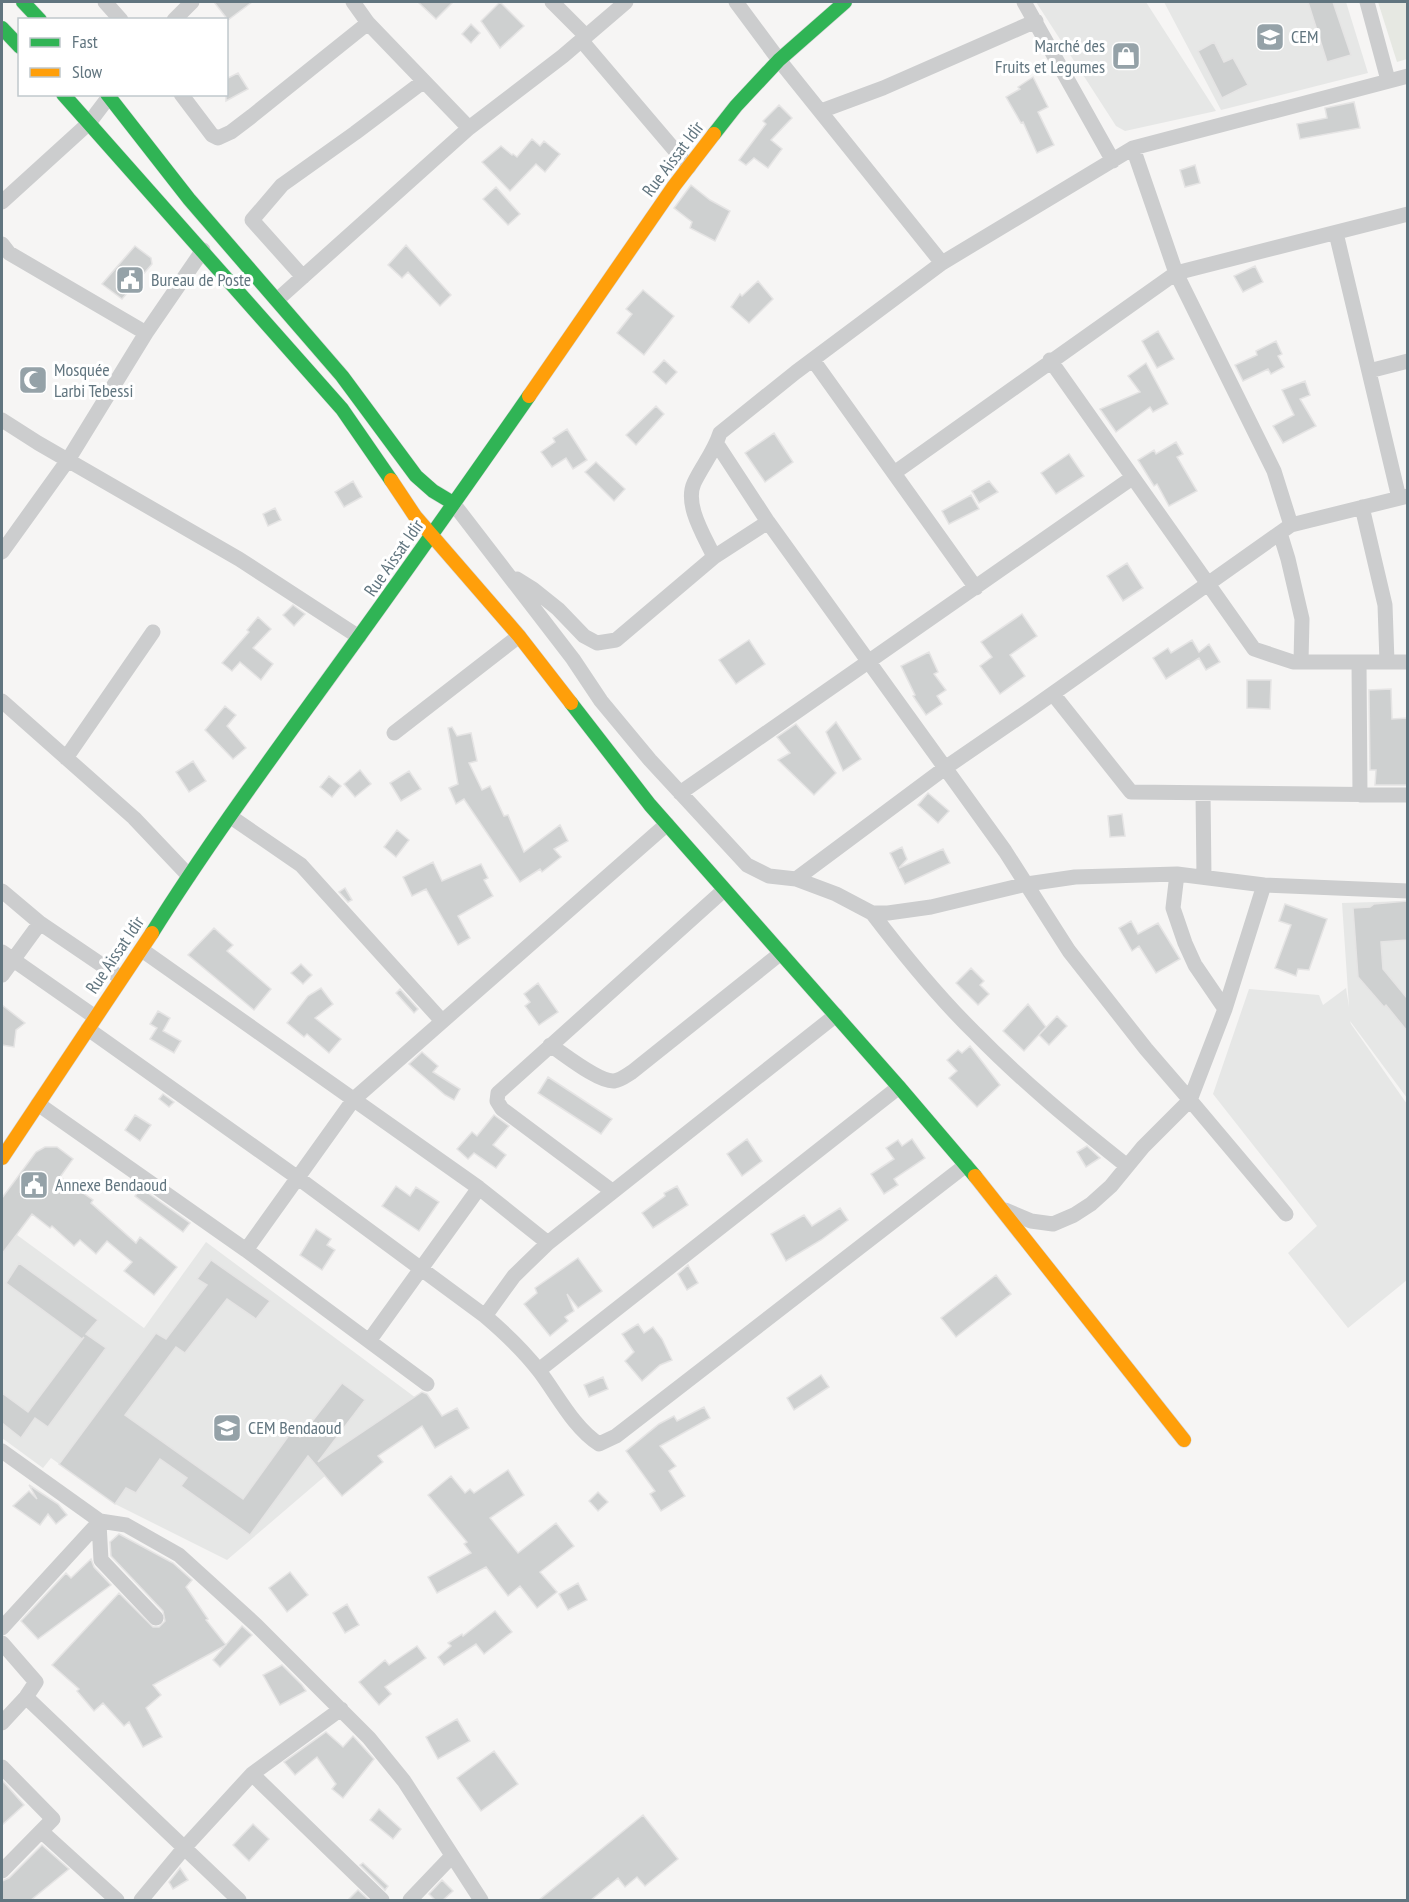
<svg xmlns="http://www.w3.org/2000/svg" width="1409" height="1902" font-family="'PT Sans Narrow',sans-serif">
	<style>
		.built { fill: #e6e7e6 }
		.green { fill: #e6e8e2 }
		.building { fill: #ced0d0; stroke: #e5e4e4; stroke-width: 1.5 }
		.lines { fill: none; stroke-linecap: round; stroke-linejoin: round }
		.fast-casing { stroke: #d2d3d4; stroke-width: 15 }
		.slow-casing { stroke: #d2d3d4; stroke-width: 15 }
		.street { stroke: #cccdce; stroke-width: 15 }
		.fast { stroke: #30b455; stroke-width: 14 }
		.slow { stroke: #ff9f0a; stroke-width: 14 }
		.labels { text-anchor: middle; stroke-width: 6; stroke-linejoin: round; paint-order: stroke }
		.poi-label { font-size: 18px; fill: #61757f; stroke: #fff; text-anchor: start }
		.street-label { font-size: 18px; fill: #61757f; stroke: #fff }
	</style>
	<rect width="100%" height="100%" fill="#f6f5f4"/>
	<path class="built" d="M1036,2H1146L1216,111L1125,131L1116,126Z
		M1164,2H1346L1368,73L1221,110Z
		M1407,901V1098L1350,1021L1351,1024L1407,1104V1280L1348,1328L1288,1253L1317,1226L1213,1094L1249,989L1319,995L1323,1005L1346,988L1349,1007L1342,903Z
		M2,1224L144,1328L206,1242L416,1398L227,1560L115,1504L51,1458L43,1468L2,1438Z"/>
	<path class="green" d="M1378,2H1407V59L1397,62Z"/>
	<path class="building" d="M214,2H252L228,20Z
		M418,2H453L436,19Z
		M500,2L524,26L500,48L481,21Z
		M1308,2H1333L1351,55L1327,62Z
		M471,24L480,33L471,43L462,34Z
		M1214,42L1224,62L1233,58L1248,85L1222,98L1198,51Z
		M238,73L248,89L226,101V79Z
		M1033,77L1048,107L1038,112L1054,145L1037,153L1023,122L1021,123L1006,97L1020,89L1018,87Z
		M1354,102L1360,128L1300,139L1297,124L1327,118L1325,108Z
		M779,105L792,118L771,140L782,149L768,168L754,158L746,165L739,160L766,124L763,121Z
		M532,139L540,146L544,141L560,154L545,172L536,164L510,191L482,162L501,146L512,155L513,154L517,157Z
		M1195,165L1200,183L1185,187L1180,170Z
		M691,185L710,200L730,211L715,241L690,228L692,222L674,208Z
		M496,187L520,214L508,225L483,199Z
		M406,245L451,295L440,306L408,272L402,278L388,265Z
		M135,246L151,258L152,264L122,299L102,284Z
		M1255,266L1263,282L1243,292L1234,276Z
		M758,281L773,299L749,323L731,307L740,294L742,296Z
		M643,290L674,316L644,355L617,333L632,314L626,309Z
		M1158,331L1174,359L1157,368L1142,341Z
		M1276,341L1282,354L1278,356L1284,367L1271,374L1268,369L1243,381L1235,365L1257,355L1256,351Z
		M664,360L677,372L666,384L653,372Z
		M1146,363L1168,404L1153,412L1150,407L1116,432L1100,409L1140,392L1128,376Z
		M1305,381L1310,395L1300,399L1316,426L1283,443L1273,426L1294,415L1282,390Z
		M656,406L664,414L636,445L626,435Z
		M567,429L587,460L573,469L566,458L552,467L541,452L555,442L553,438Z
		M774,433L793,462L765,482L745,453Z
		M1176,442L1183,454L1177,457L1197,491L1169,506L1157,484L1154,486L1138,460L1154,450L1156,454Z
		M1069,454L1084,476L1056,494L1041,473Z
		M596,462L625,489L614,501L585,472Z
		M353,481L362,497L344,507L335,492Z
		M989,481L998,492L979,503L972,491Z
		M971,495L979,509L949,524L942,511Z
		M275,508L281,520L268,526L263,514Z
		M1127,563L1143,588L1123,601L1107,576Z
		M293,605L305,614L294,626L283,615Z
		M1022,614L1037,636L1010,655L1025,676L1000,694L980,666L992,657L981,642Z
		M258,617L271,629L253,648L273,664L261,680L240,662L232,671L222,663L249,632L247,630Z
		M749,640L765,664L736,684L719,660Z
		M1192,640L1199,652L1209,644L1220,662L1206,670L1199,658L1166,679L1153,658L1168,648L1171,653Z
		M929,652L938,672L934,674L946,690L937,696L942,704L926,715L913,696L915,695L901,666Z
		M1247,680H1271L1270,709L1247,708Z
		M1391,689L1392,719L1407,718V785H1375L1376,770H1370L1369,690Z
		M225,706L236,715L227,726L246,748L233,759L205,730Z
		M836,722L861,759L843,771L826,732Z
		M796,724L836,773L814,795L778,760L790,753L777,737Z
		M452,727L457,736L471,733L477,761L469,763L482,790L490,786L504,816L508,815L524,852L560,825L568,841L554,849L561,857L542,872L540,869L520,882L464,799L456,804L449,788L458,784L448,728Z
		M193,761L206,781L189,792L176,772Z
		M360,770L371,784L355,797L344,784Z
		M409,771L421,789L401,801L390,783Z
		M329,776L341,786L332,797L320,787Z
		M928,793L949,811L938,823L918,805Z
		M1122,814L1125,836L1110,837L1108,816Z
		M397,830L409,840L396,857L384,847Z
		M902,847L907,859L899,868L943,849L950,863L905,884L890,853Z
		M433,862L442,881L481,864L488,878L484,880L493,896L458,916L470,938L458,945L426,889L412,896L403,877Z
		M345,888L352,900L348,902L339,892Z
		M1407,901V940L1381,942L1383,969L1407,998V1031L1386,1005L1384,1007L1358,977L1353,908L1370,907L1374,904Z
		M1285,904L1327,919L1309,970L1298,969L1296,976L1275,968L1291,925L1279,921Z
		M1131,921L1138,934L1158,923L1180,959L1156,973L1139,946L1132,951L1119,928Z
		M214,928L233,945L227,951L271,989L254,1010L188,955Z
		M301,964L312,975L303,984L291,973Z
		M971,968L984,981L980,985L989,994L978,1005L956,983Z
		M538,983L558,1012L539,1025L525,1006L530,1002L524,994Z
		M321,988L333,1004L315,1018L341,1039L329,1053L307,1034L304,1037L287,1023L308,996Z
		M400,989L418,1009L414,1013L396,993Z
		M1028,1004L1046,1027L1024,1051L1003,1031Z
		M2,1005L25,1023L16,1030L14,1047L2,1045Z
		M158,1011L170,1018L163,1031L181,1041L174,1053L150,1039L157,1028L150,1024Z
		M1057,1016L1067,1026L1049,1045L1039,1035Z
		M970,1046L1000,1085L977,1107L949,1078L957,1071L947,1060L958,1050L962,1053Z
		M422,1052L438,1066L433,1072L460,1089L454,1100L445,1095L409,1064Z
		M548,1077L612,1119L601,1134L538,1093Z
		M163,1094L174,1102L169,1107L159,1099Z
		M135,1115L151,1125L140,1141L125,1130Z
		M494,1115L509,1126L493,1145L506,1155L496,1168L474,1153L468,1159L457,1149L472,1132L477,1136Z
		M747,1139L762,1161L742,1176L727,1154Z
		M912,1139L925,1158L894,1179L898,1185L884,1194L871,1174L894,1159L886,1148L898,1140L902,1146Z
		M1087,1146L1100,1158L1086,1167L1077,1152Z
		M45,1147H57L73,1159L60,1177L93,1200L91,1203L136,1243L140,1237L177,1267L154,1295L124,1271L132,1262L107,1241L96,1254L80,1240L74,1246L52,1226L50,1228L32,1214L2,1254V1198L36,1152Z
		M396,1186L410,1196L416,1187L439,1202L419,1231L382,1206Z
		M677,1186L688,1205L653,1228L642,1213L665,1196L664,1193Z
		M141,1188L190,1223L183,1232L135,1196Z
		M840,1208L848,1220L821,1240L786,1261L771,1234L804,1215L812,1226Z
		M316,1229L331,1239L327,1245L335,1250L322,1270L300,1255Z
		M578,1258L602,1291L578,1308L567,1294L574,1311L565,1317L568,1321L550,1336L524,1304L537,1293L535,1288Z
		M211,1260L270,1301L256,1319L227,1299L185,1353L176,1347L125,1415L243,1499L292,1431L300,1437L342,1383L365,1400L318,1462L422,1392L427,1394L442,1416L457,1408L469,1428L435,1448L422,1426L378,1456L383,1462L342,1496L308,1456L250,1535L181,1486L187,1478L160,1459L136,1493L126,1488L115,1504L59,1464L156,1333L166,1339L207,1285L197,1279Z
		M19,1263L98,1320L86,1334L106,1348L48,1427L35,1418L21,1438L2,1423V1393L28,1412L84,1337L82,1339L6,1283Z
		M688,1265L698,1283L687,1290L678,1274Z
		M996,1275L1011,1294L956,1337L941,1318Z
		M638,1324L644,1333L653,1327L662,1339L672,1360L660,1365L642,1381L625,1361L634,1352L622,1334Z
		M821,1375L829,1387L794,1410L787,1398Z
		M603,1377L608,1389L589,1397L584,1385Z
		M704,1407L710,1418L660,1446L676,1466L669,1471L685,1496L661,1511L650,1494L655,1491L626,1451L659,1424L674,1416L677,1421Z
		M508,1470L524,1495L490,1518L518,1553L556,1523L574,1546L540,1572L557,1592L537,1608L520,1586L508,1596L486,1567L437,1593L428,1577L471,1553L464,1544L467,1542L428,1495L451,1476L465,1493L470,1489L474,1493Z
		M29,1485L58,1504L67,1515L56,1524L48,1514L40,1525L13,1506L29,1491L37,1499Z
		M598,1492L608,1502L598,1511L589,1501Z
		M119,1534L173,1563L192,1580L186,1587L208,1619L206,1620L226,1645L153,1685L161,1695L146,1708L162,1737L143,1747L129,1722L124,1726L103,1703L94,1711L77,1691L79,1689L52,1665L119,1593L153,1627H159L165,1621L163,1611L111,1556L110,1542Z
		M91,1559L94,1567L111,1585L38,1639L21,1621L66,1573L71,1578Z
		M290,1572L308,1595L287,1612L269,1588Z
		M578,1583L587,1600L568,1610L559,1594Z
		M347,1604L359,1625L345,1633L333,1613Z
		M495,1611L512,1632L484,1654L476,1644L444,1665L438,1657L451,1646L448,1643L462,1634L463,1636Z
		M242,1626L252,1635L220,1667L213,1660Z
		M417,1646L426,1658L385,1687L391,1694L379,1705L359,1682L385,1660L389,1665Z
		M282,1665L302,1685L306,1691L280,1705L263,1675Z
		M457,1719L470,1741L438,1759L426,1737Z
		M326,1732L343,1747L353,1736L374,1759L343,1798L332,1789L336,1784L317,1757L295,1775L284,1762Z
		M494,1751L518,1784L481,1811L457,1778Z
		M2,1780L24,1805L2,1825Z
		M379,1809L401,1829L393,1839L370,1820Z
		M643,1815L678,1859L645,1886L637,1877L625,1887L618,1878L591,1900H539Z
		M253,1824L269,1839L249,1861L233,1845Z
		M42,1845L69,1869L31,1900H2V1881L9,1878Z
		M363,1863L388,1886L385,1890L360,1865Z
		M180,1868L188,1880L173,1889L169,1882Z
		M442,1880L453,1891L443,1900H435L429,1894Z
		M358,1890L369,1900H348Z"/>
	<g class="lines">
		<g class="fast-casing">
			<path id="fast" d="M23,2L40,20
				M2,28L20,47
				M63,94L342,409L391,480
				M107,94L189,199L342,376L416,476L433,491L453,503
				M714,134L736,106L779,60L845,2
				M571,703L650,805L899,1087L975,1176
				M152,933C211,839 277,750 342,660C405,573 467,485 529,396"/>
		</g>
		<g class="slow-casing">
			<path id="slow" d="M529,396L674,186L714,134
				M391,480L415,516L519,636L571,703
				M2,1158L152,933
				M975,1176L1184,1440"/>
		</g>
		<path class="street" d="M105,2L121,20
			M353,2L368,23L469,128
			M552,2L586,36
			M736,2L779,60L942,263
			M1024,2L1113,161
			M1367,2L1388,80
			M174,20L192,2
			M581,40L689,167
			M181,94L212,135L218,138L231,132L252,116L368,23
			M821,111L883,88L1036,21
			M1133,148L1176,273L1274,471L1291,525
			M2,202L89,123L111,94
			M1336,233L1399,498
			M2,244L9,253L146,333
			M303,277L252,220L282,185L355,133L424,81
			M277,300L469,128L563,56L626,2
			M813,360L976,588
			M1050,360L1254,649L1293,662H1408
			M1369,371L1408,361
			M2,420L38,443L239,559L359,637
			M717,444L768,522L1005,851L1069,951L1146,1049L1190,1100L1143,1147L1111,1186L1091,1204L1074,1215L1053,1224L1031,1221L1005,1210
			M894,473L1176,273L1408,214
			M453,503L573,659L601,701L650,760L747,865L769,876L796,879L836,894L872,913H888L931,907L1027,884L1075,877L1177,874L1264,885
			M1362,507L1385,605L1387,662
			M1280,533L1288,559L1302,619L1301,661
			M2,552L68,460L146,333L203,250
			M714,557C705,537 684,505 694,483C702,466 714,452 720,433L796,372L942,263L1133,148L1408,76
			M517,579L533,589L558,609L584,636L597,643L616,640L714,557L768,522
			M1359,662L1360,795
			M1053,694L1131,792L1408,795
			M2,701L134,818L189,876
			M394,733L519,636
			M66,758L153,632
			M680,793L1132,478
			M1203,793L1204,877
			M231,817L301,865L442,1021
			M1177,874L1173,908L1185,943L1195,965L1225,1009
			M796,879L945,768L1031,709L1291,525L1408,496
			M2,891L40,923L121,978
			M872,913C904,955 938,997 976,1034C1023,1082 1074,1124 1127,1166
			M142,950L479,1188L548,1243
			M2,952L95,1017
			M2,975L40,923
			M88,1029L298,1178L485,1316C505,1333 524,1351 540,1372C558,1396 574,1428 599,1444L616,1436L966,1165
			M550,1045C564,1054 598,1082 614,1081C621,1080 627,1075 632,1072L781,953
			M38,1104L246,1250L427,1384
			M612,1191L502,1109L497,1101L498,1093L724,890
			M1286,1214L1190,1100L1225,1009L1264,885L1408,891
			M246,1250L354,1099L667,824
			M485,1316L514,1276L548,1243L836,1015
			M369,1341L479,1188
			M539,1370L899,1087
			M2,1451L100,1521L126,1525L179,1555L256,1625L369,1738L404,1781L481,1900
			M99,1523L101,1560L156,1618
			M2,1628L100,1521
			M2,1643L36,1682L26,1697L2,1723
			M26,1697L239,1900
			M2,1767L53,1819L2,1871
			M252,1774L382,1900
			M41,1831L117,1900
			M141,1900L185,1847L252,1774L341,1709
			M410,1900L452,1856"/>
		<use href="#fast" class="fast"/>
		<use href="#slow" class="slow"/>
	</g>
	<defs>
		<g id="school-square" transform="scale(1.5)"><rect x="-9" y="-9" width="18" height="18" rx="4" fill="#95a2a8" stroke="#fff"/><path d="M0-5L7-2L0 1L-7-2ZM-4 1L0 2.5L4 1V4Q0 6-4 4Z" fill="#fff"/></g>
		<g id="shop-square" transform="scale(1.5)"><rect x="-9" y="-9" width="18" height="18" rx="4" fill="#95a2a8" stroke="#fff"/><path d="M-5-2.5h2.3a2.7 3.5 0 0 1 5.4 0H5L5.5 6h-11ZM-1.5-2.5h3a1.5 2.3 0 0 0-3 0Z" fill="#fff"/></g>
		<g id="civic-square" transform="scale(1.5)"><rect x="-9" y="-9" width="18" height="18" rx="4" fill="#95a2a8" stroke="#fff"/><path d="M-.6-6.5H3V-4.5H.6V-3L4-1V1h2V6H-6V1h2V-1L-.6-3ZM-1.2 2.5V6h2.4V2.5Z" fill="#fff"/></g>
		<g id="mosque-square" transform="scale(1.5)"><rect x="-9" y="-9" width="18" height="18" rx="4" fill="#95a2a8" stroke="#fff"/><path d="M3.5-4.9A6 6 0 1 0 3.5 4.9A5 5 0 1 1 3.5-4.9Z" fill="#fff"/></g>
	</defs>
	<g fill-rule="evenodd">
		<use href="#school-square" x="1270" y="37"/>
		<use href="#shop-square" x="1126" y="56"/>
		<use href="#civic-square" x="130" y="280"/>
		<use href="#mosque-square" x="33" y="380"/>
		<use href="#civic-square" x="34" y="1185"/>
		<use href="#school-square" x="227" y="1428"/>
	</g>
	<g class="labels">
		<g class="poi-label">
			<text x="1291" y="43">CEM</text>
			<text x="1105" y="52" text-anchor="end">Marché des<tspan x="1105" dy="21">Fruits et Legumes</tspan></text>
			<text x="151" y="286">Bureau de Poste</text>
			<text x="54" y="376">Mosquée<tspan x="54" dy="21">Larbi Tebessi</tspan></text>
			<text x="55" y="1191">Annexe Bendaoud</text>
			<text x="248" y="1434">CEM Bendaoud</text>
		</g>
		<g class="street-label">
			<text transform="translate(673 159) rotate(-53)" y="6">Rue Aissat Idir</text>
			<text transform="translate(394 558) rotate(-55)" y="6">Rue Aissat Idir</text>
			<text transform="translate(115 955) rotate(-56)" y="6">Rue Aissat Idir</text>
		</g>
	</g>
	<rect width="1409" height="1902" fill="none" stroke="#61757f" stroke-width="6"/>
	<rect x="18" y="18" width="210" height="78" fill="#ffffff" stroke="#c0c8cc" stroke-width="1.5"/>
	<rect x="30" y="38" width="30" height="9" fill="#30b455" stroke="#c0c8cc" stroke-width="1.5"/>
	<text x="72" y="48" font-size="18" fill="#61757f">Fast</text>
	<rect x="30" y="68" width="30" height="9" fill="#ff9f0a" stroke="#c0c8cc" stroke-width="1.5"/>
	<text x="72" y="78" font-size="18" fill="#61757f">Slow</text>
</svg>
